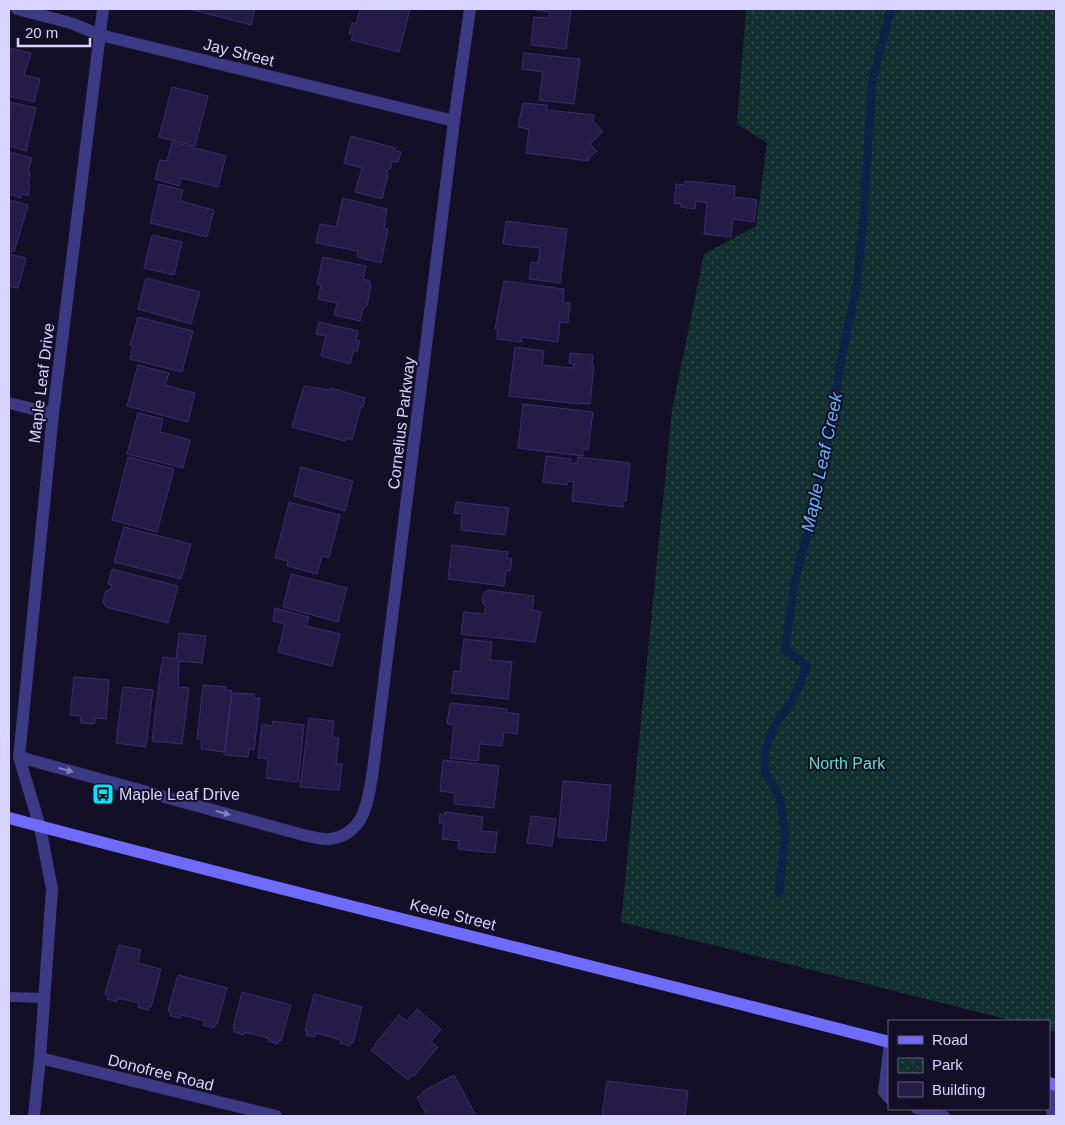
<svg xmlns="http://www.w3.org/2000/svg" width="1065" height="1125" font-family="Arial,sans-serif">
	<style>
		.park { fill: url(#park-dots) }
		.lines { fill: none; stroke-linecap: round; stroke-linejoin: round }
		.stream { stroke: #0c2248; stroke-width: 8 }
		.building { fill: #241b47; stroke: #3b2d73 }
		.service { stroke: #3d3a85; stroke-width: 10 }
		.minor { stroke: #3d3a85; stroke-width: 12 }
		.tertiary { stroke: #3d3a85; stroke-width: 12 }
		.secondary { stroke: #6f6bff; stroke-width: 12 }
		.oneway { fill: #837fbc }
		.labels { text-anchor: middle; stroke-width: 4; stroke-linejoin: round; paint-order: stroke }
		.street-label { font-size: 16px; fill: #d9d4ff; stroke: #130f26 }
		.park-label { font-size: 16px; fill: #5fe0c0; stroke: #130f26 }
		.poi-label { font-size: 16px; fill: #d9d4ff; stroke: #130f26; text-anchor: start }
		.water-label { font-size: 18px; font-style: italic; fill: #62b6ff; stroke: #130f26 }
	</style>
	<defs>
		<pattern id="park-dots" width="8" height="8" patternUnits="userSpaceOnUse" patternTransform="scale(1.25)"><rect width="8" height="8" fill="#12302f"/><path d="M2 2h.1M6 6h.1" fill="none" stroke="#344d4e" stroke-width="1.8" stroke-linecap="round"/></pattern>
	</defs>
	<rect width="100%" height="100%" fill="#130f26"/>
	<path class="park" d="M746,9H1056V1032L1049,1030V1021H1014L621,922L672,410L704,254L756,226L767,143L737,124Z"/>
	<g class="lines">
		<path class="stream" d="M779,893L785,833L780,799L765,772V751L774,727L792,701L807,667L785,650L794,585L818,491L831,426L840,366L857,283L864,212L872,81L891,9"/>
	</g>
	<path class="building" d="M189,9H255L251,25Z
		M360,9H410L399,52L351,40L353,35L349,34L352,23L356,24Z
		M528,9H571L566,49L531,45L534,17L549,18L550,12Z
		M9,48L31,53L24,75L40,79L34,102L9,96Z
		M524,53L580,59L574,104L539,100L543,72L522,69Z
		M172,87L208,96L195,146L159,137Z
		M10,102L36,108L26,151L9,146Z
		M523,103L547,105V110L594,115L593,121L603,132L590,144L597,151L589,158V161L526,153L529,129L518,127Z
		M351,136L395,148L394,150L401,152L398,162L391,161V168L387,170V174H388L382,199L355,192L362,168L344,163Z
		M172,142L226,156L218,187L181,178L179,186L155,179L160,160L167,161Z
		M9,152L32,158L28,172L30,173L28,184H30L28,196L22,194L21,198L9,194Z
		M685,181L735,186L734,199H736V197L757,200L754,222L733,219L731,237L704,234L707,203L696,201L695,209L681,207V204L674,203L676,184L684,185Z
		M159,184L183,190L180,201L214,210L207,237L150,223Z
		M343,198L387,209L384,228L388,229L381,263L357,257L358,251L316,243L320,224L336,227Z
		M9,200L28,205L14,252L9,251Z
		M506,221L567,229L560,283L529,279L531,262L538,263L540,248L503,244Z
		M152,235L182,242L174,275L144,268Z
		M9,254L26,258L18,288L9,286Z
		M323,257L366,266L363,279L370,281L369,284H371L367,306L363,308L360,321L334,315L337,303L318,299L321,285L317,284Z
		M146,278L200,292L191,324L138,309Z
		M504,281L564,289L563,302L570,303L568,323L560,322L558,342L522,337L521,342L497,339L498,329H495Z
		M138,317L193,331L182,372L130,359L133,346L130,345Z
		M319,322L358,331L356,340L360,341L357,351L354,350L350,364L321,356L326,336L316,334Z
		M515,347L544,351L542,365L573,368L574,364L569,363L570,353L593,355L592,366H594L590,404L579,403V404L509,396Z
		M138,365L169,373L165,385L195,393L188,422L127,406Z
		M304,386L330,390L331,388L365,398L363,407L361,406L352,440L346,438L345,441L292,427Z
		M523,404L593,412L588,450L583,449V456L518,448Z
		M138,413L163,419L160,432L190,440L183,468L127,454Z
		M546,456L571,459L570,463H577L578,457L630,463L626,501H623V507L572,501L574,482L568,481L567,485L543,482Z
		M128,457L174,469L157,532L112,520Z
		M301,467L353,481L345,511L294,496Z
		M289,502L340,515L329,558L322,556L317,574L287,566L288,561L275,558Z
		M456,502L509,508L505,535L461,530L462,514L454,513Z
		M124,527L191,544L181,579L114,562Z
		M452,545L508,552L507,558L512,559L510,571H506L504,586L448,579Z
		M112,569L178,586L168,623L106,607L103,602L106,591L111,589L112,585L108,584Z
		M291,574L347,588L338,622L283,607Z
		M488,590L534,596L532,610L541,612L535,642L461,634L464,612L484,614L486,607L483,604V594Z
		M275,608L309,617L306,626L340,634L332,666L278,652L285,624L273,621Z
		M179,633L206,636L202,663L179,661L178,687L189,688L182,744L152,741L161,666H162L163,657L176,659Z
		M464,639L492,642L490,660L512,662L508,699L451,693L454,671L460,672Z
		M74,677L109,680L106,719L96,718L94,724L81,723L80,716L70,715Z
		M203,685L226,687L225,690L232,691L224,752L201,749L202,740L197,739Z
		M123,687L153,690L146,747L116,743Z
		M232,693L254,694V698H260L254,750L249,749L248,757L225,755Z
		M450,703L507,709L506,712L519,714L517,734L504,732L502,746L480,744L478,761L450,758L454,725L447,724Z
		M309,718L334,721L332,737L339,738L336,764H342L339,790L300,787Z
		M273,721L304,725L298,782L266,778L268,759L258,758L262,724L272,726Z
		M443,760L499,766L494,808L454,804L455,793L440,791Z
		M563,781L611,785L606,841L558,837Z
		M445,812L483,817L481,831L497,832L495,853L458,849L459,841L442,839L444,823H439L440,814L445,815Z
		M531,816L556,819L552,846L527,843Z
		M119,945L141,950L138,963L161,969L151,1007L149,1006L148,1010L138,1007L139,1003L118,998L117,1002L107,999L108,995L105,994Z
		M178,975L227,988L217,1024H215L214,1028L203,1025L205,1021L181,1015L180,1018L170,1016L171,1012L168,1011Z
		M242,992L291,1005L281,1041L279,1040L278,1044L268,1041L269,1038L244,1032V1035L234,1032L235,1028H233Z
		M314,994L362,1007L353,1043L351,1042L350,1046L340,1043L341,1040L316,1033L315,1037L306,1035L307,1031L305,1030Z
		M417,1009L441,1029L431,1042L438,1047L414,1076L412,1075L408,1080L371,1050L376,1045L375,1044L399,1015L407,1021Z
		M454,1075L476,1116H427L417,1097L423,1094L422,1092Z
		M607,1081L688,1091L685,1116H602Z"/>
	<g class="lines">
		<path class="service" d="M9,997L44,998
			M889,1042L883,1092L889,1099
			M916,1109L945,1116"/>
		<path class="minor" d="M17,9L71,23L100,35L454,121
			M9,403L53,414
			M19,757L307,836C314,837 323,840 330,839C366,834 368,799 373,770L454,121L470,9
			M40,827L19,757L53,414L103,9
			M40,1058L276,1116
			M1052,1116L1056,1086"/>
		<path class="tertiary" d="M34,1116L40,1058L52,889L40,827"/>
		<path class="secondary" d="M9,818C301,896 596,966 889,1042
			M1049,1083L1056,1085"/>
	</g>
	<defs><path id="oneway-solid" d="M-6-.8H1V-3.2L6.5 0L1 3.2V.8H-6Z" transform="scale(1.25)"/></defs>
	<g class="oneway">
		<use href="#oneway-solid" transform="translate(66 770) rotate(15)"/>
		<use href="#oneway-solid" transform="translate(223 813) rotate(15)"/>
	</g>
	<defs>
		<g id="bus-square" transform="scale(1.125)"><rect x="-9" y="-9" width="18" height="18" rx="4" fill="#00e5ff" stroke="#130f26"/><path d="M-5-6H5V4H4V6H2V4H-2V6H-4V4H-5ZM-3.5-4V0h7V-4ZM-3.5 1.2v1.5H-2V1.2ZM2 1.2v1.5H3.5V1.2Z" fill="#111"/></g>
	</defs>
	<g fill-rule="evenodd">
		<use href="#bus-square" x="103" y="794"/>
	</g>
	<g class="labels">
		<g class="street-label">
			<text transform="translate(239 52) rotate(14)" y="6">Jay Street</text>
			<text transform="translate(41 383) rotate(-83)" y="6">Maple Leaf Drive</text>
			<text transform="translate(401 423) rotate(-83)" y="6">Cornelius Parkway</text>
			<text transform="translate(453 914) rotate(14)" y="6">Keele Street</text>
			<text transform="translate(161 1072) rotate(14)" y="6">Donofree Road</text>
		</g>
		<g class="park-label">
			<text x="847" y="769">North Park</text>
		</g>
		<g class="poi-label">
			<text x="119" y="800">Maple Leaf Drive</text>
		</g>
		<g class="water-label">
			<text transform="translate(822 462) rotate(-78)" y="6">Maple Leaf Creek</text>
		</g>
	</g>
	<rect width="1065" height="1125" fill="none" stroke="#d9d4ff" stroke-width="20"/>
	<rect x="888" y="1020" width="162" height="90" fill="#130f26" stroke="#625e7d"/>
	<rect x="898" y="1036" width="25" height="8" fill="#6f6bff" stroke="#625e7d"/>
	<text x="932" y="1045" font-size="15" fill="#d9d4ff">Road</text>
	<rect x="898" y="1058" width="25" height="15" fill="url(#park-dots)" stroke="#625e7d"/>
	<text x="932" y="1070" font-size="15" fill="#d9d4ff">Park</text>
	<rect x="898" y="1082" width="25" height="15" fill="#241b47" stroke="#625e7d"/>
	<text x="932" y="1095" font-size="15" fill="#d9d4ff">Building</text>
	<path d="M18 38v8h72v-8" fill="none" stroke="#d9d4ff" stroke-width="2.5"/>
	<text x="25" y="38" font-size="15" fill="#d9d4ff" stroke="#130f26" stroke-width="4" paint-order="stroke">20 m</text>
</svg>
